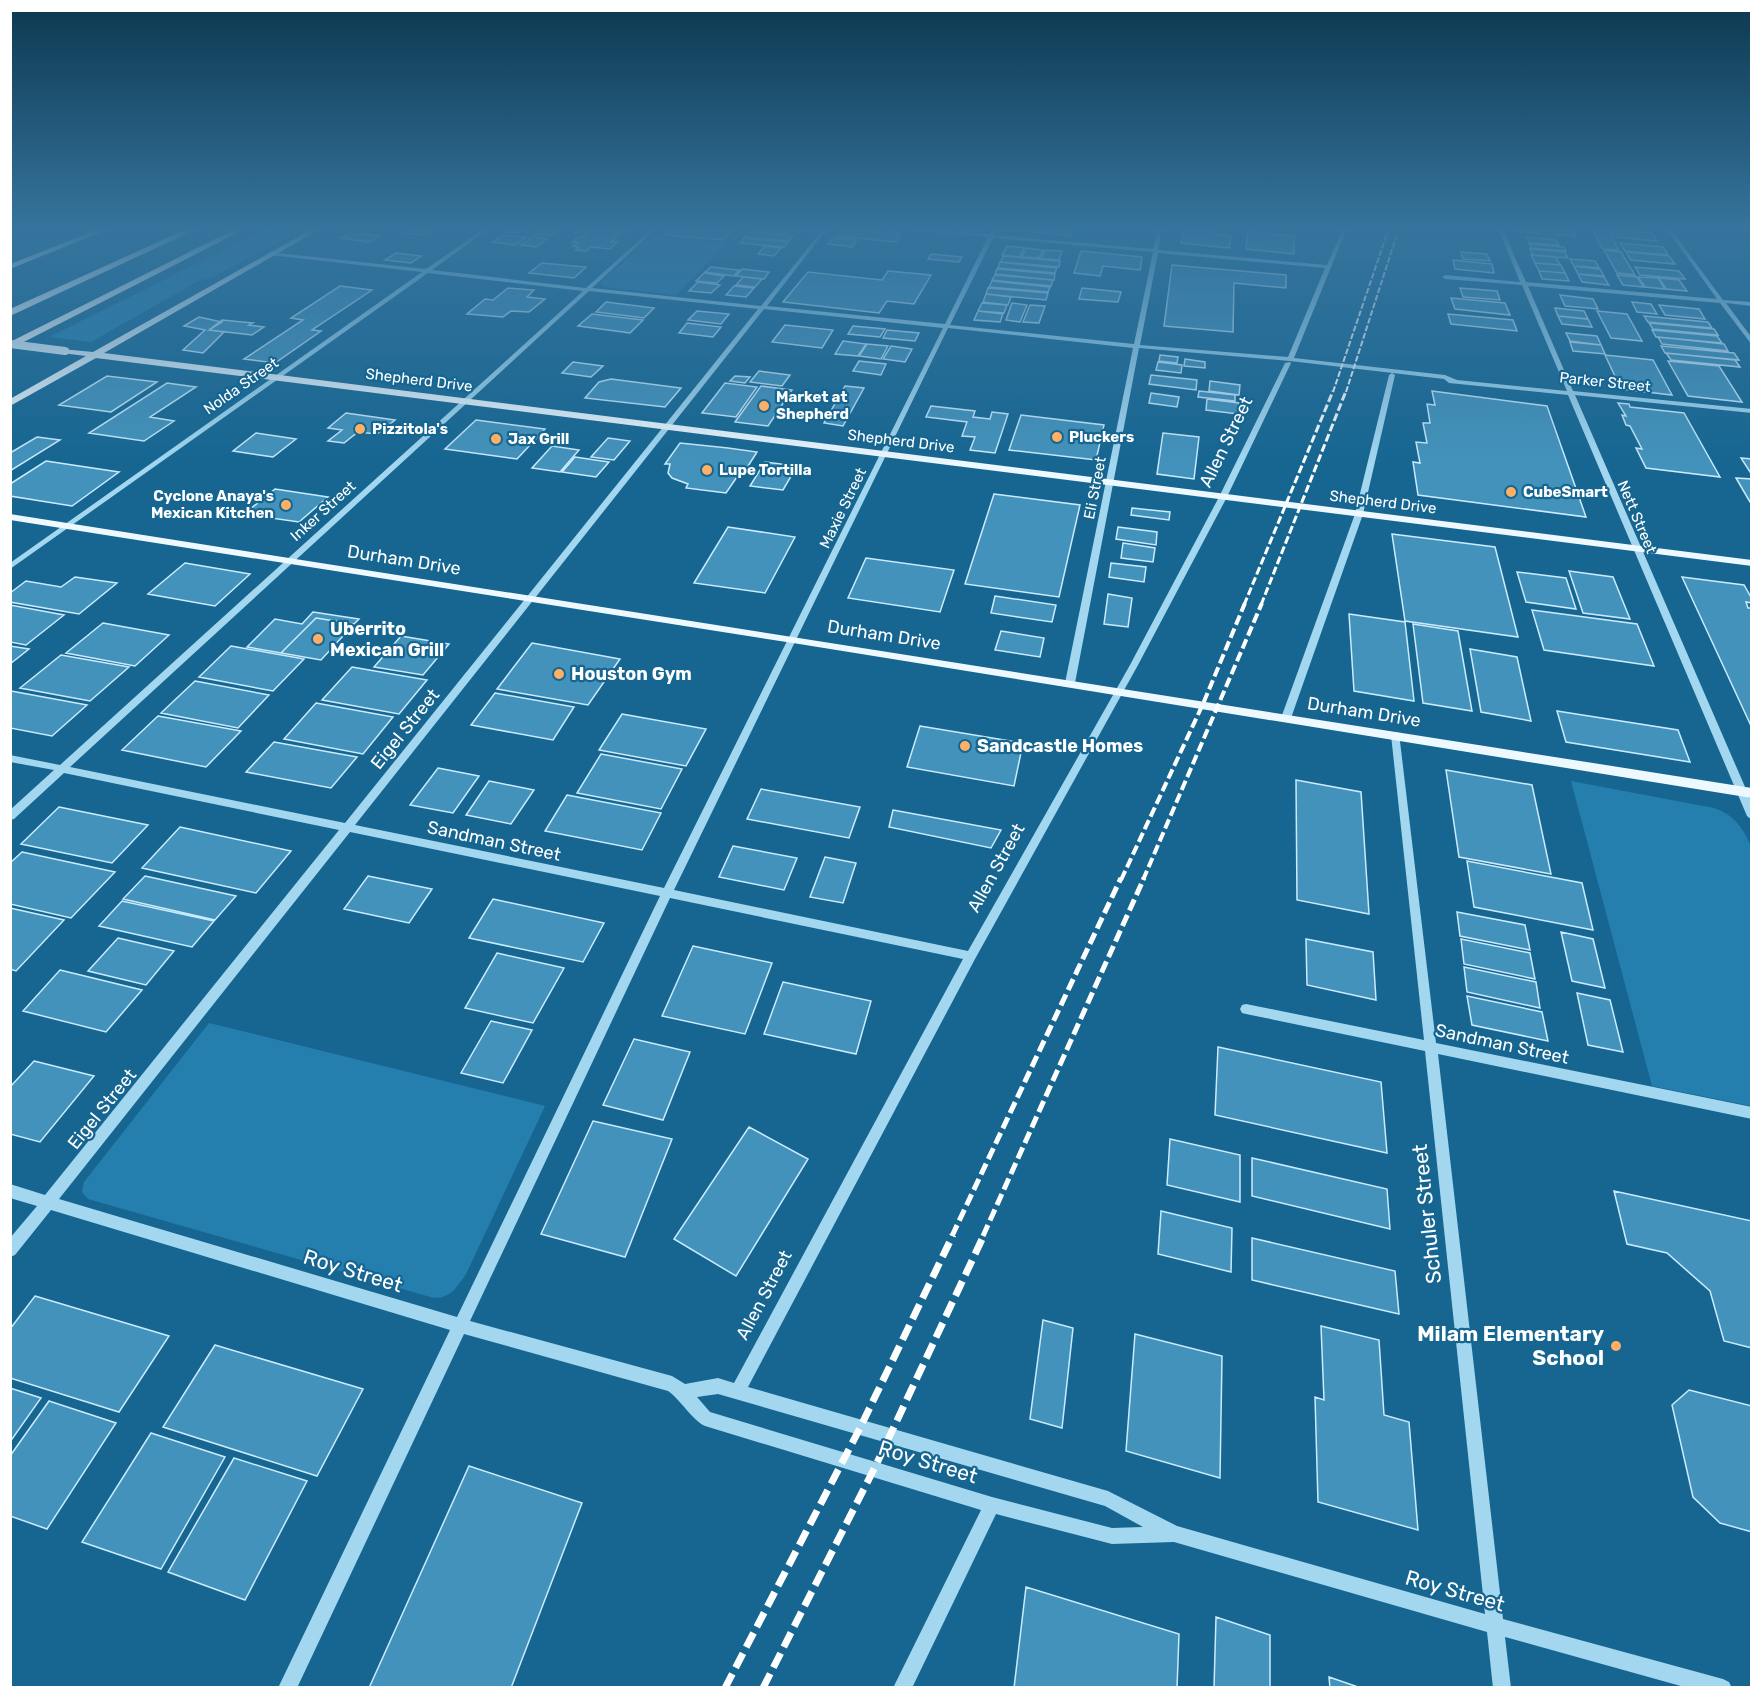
<svg xmlns="http://www.w3.org/2000/svg" width="1762" height="1698" font-family="Rubik,sans-serif">
	<style>
		.green { fill: #257fae }
		.building { fill: #4392bb; stroke: #caebfc; stroke-width: 1.5 }
		.lines { fill: none; stroke-linecap: round; stroke-linejoin: round }
		.minor { fill: #a3d7f0; fill-rule: evenodd }
		.major { fill: #edf8ff; fill-rule: evenodd }
		.highway { fill: #fff; fill-rule: evenodd }
		.rail-far4 { stroke: #fff; stroke-width: 2; stroke-dasharray: 6 2; stroke-linecap: butt }
		.rail-far3 { stroke: #fff; stroke-width: 3; stroke-dasharray: 8 3; stroke-linecap: butt }
		.rail-far2 { stroke: #fff; stroke-width: 4; stroke-dasharray: 10 4; stroke-linecap: butt }
		.rail-far1 { stroke: #fff; stroke-width: 5; stroke-dasharray: 12 5; stroke-linecap: butt }
		.rail { stroke: #fff; stroke-width: 7; stroke-dasharray: 16 7; stroke-linecap: butt }
		.major-bridge { stroke: #edf8ff; stroke-width: 8 }
		.poi-dot { fill: #ffb063; stroke: #166691; stroke-width: 2 }
		.labels { text-anchor: middle; stroke-width: 4.5; stroke-linejoin: round; paint-order: stroke }
		.far-street-label { font-size: 15px; fill: #fff; stroke: #166691 }
		.far-poi-label { font-size: 15px; font-weight: bold; fill: #fff; stroke: #166691; text-anchor: start }
		.street-label { font-size: 18px; fill: #fff; stroke: #166691 }
		.poi-label { font-size: 18px; font-weight: bold; fill: #fff; stroke: #166691; text-anchor: start }
		.near-street-label { font-size: 21px; fill: #fff; stroke: #166691 }
		.near-poi-label { font-size: 21px; font-weight: bold; fill: #fff; stroke: #166691; text-anchor: end }
	</style>
	<rect width="100%" height="100%" fill="#166691"/>
	<path class="green" d="M268,228H305L209,279L204,278L91,342L49,337Z
		M651,236L726,244L676,295L612,288L601,285V282Z
		M1571,781L1714,808C1736,816 1743,828 1752,849L1751,1106L1652,1086Z
		M209,1023L545,1106L466,1274C457,1287 451,1298 434,1298L88,1199L82,1192L84,1182Z"/>
	<path class="building" d="M413,228H434L422,235L403,233Z
		M509,228H526L518,233L503,232Z
		M544,228H549L559,229L550,236L535,234Z
		M583,228L619,232L616,234H620L611,242H617L610,249L591,247L586,251L575,250L578,247L573,246L578,242H572L579,237H586L589,235L576,233Z
		M607,228H634L629,232L605,229Z
		M673,228L711,230L713,228H734L722,240L665,235Z
		M764,228H792L786,234L760,232Z
		M1014,228H1073L1070,236L1013,230Z
		M1184,228H1215L1214,234L1231,236L1229,248L1181,243Z
		M1515,228H1537L1540,233L1516,231Z
		M1549,228H1572L1576,236L1552,234Z
		M1591,228L1607,229L1619,250L1603,249Z
		M842,229L900,234L896,242L837,236Z
		M1610,229L1652,233L1657,241L1615,237Z
		M750,232L793,236L789,241L745,237Z
		M1248,232L1294,236V254L1246,249Z
		M351,233L379,236L370,242L341,238Z
		M504,235L526,237L516,245L493,242Z
		M532,237L547,239L536,247L521,245Z
		M1527,237L1556,240L1559,245L1530,243Z
		M744,238L788,242L784,247L740,243Z
		M833,238L857,240L852,247L828,244Z
		M1620,243L1663,247L1668,255L1625,251Z
		M1529,244L1564,247L1566,251L1531,248Z
		M765,246L781,248L774,256L758,254Z
		M1007,246L1024,248L1020,257L1002,255Z
		M1026,248L1043,250L1039,258L1022,257Z
		M1530,249L1565,252L1568,258L1533,255Z
		M1045,250L1062,251L1059,260L1041,259Z
		M1604,250L1621,252L1635,275L1617,273Z
		M1081,251L1142,257L1140,270L1103,266L1100,276L1074,273Z
		M1461,252L1487,254L1490,261L1463,259Z
		M1626,252L1669,256L1675,264L1631,260Z
		M396,253L421,256L411,263L385,260Z
		M931,254L962,257L959,262L928,259Z
		M1531,255L1556,257L1560,265L1535,263Z
		M1003,256L1060,261L1059,267L1001,262Z
		M1570,259L1595,261L1599,268L1574,266Z
		M1453,260L1492,264L1494,273L1455,269Z
		M1000,262L1057,268L1055,273L998,268Z
		M542,263L586,267L574,278L529,273Z
		M1535,263L1561,265L1565,273L1539,271Z
		M1172,265L1286,275V288L1234,283L1233,332L1164,326Z
		M1574,266L1600,269L1604,276L1578,274Z
		M711,267L739,270L734,276L705,272Z
		M1635,267L1679,271L1685,279L1640,275Z
		M742,269L769,272L764,279L736,276Z
		M997,269L1055,274L1054,280L995,274Z
		M888,271L931,275L914,304L887,301L879,313L783,302L808,272L882,280Z
		M1539,271L1565,273L1569,281L1542,279Z
		M704,273L724,276L717,283L696,281Z
		M1578,274L1604,277L1609,285L1582,282Z
		M995,275L1053,280L1051,286L992,280Z
		M1617,275L1637,277L1644,287L1623,285Z
		M743,277L762,279L755,287L736,285Z
		M1638,277L1658,278L1665,289L1645,287Z
		M1659,278L1679,280L1687,291L1666,289Z
		M992,281L1050,287L1048,292L989,287Z
		M698,282L720,285L711,293L689,291Z
		M340,286L372,290L312,330L321,331L275,363L244,359L303,320L291,318Z
		M734,286L754,288L746,297L726,295Z
		M508,288L534,290L527,297L545,299L529,312L511,311L503,317L467,314L485,299L493,300Z
		M988,288L1048,293L1046,300L986,294Z
		M1082,288L1121,292L1118,302L1079,299Z
		M1460,288L1497,291L1500,300L1463,297Z
		M986,294L1011,297L1008,305L983,302Z
		M1560,295L1593,299L1598,309L1565,306Z
		M1451,298L1505,303L1510,315L1455,309Z
		M606,302L654,308L644,318L596,312Z
		M1632,302L1651,304L1657,314L1637,312Z
		M982,303L1007,305L1004,313L978,311Z
		M1012,303L1027,305L1020,322L1006,320Z
		M1030,305L1045,306L1039,323L1023,322Z
		M1659,305L1699,309L1705,319L1665,315Z
		M1555,308L1584,311L1588,319L1558,316Z
		M697,311L729,314L721,324L688,320Z
		M978,311L1003,314L1000,322L974,320Z
		M1597,311L1627,314L1642,341L1611,338Z
		M592,314L643,320L630,333L578,326Z
		M1448,314L1513,320L1517,331L1451,324Z
		M1558,316L1588,319L1592,327L1562,324Z
		M1644,316L1708,322L1712,328L1648,322Z
		M199,317L222,322L209,330L224,332L203,353L183,350L205,330L184,326Z
		M222,320L253,323L249,325L264,327L252,335L209,330Z
		M687,323L721,327L713,337L679,333Z
		M1649,323L1714,329L1718,335L1653,329Z
		M785,325L833,330L822,348L772,342Z
		M853,326L885,329L880,337L848,334Z
		M887,330L919,333L915,341L883,338Z
		M1652,330L1717,336L1722,343L1656,337Z
		M1566,333L1597,336L1601,345L1570,341Z
		M1658,337L1724,344L1728,351L1662,344Z
		M843,341L866,344L858,356L835,354Z
		M1570,342L1601,345L1605,354L1573,351Z
		M867,344L888,346L881,359L859,356Z
		M891,346L912,349L905,362L883,359Z
		M1661,346L1734,353L1739,360L1665,353Z
		M1666,353L1735,360L1740,367L1671,360Z
		M1160,355L1178,357L1177,363L1159,361Z
		M1605,355L1653,360L1672,395L1621,389Z
		M1185,359L1205,362V368L1184,366Z
		M859,361L886,364L881,375L853,371Z
		M1668,361L1719,366L1742,402L1688,396Z
		M573,362L603,366L591,377L562,373Z
		M1158,362L1182,365L1181,373L1156,370Z
		M759,371L790,375L782,386L750,382Z
		M1151,375L1197,380L1196,390L1149,384Z
		M107,376L157,382L111,412L59,405Z
		M735,376L750,377L745,383L730,381Z
		M611,379L681,388L665,407L585,398L599,382Z
		M1210,381L1240,385L1239,395L1209,391Z
		M167,383L196,387L150,417L174,421L144,441L89,433Z
		M725,383L757,387L736,417L702,413Z
		M761,386L792,390L768,426L735,422Z
		M845,386L864,388L843,426L824,423Z
		M1199,391L1235,395V401L1198,397Z
		M1432,391L1547,406L1586,517L1418,495L1413,462L1420,463L1416,442L1427,443L1423,423H1430L1427,404L1435,405Z
		M1151,393L1179,397L1177,407L1149,403Z
		M1207,399L1239,403L1238,414L1206,410Z
		M1618,403L1629,404L1630,407L1684,413L1720,477L1646,468L1636,448L1642,449L1630,426L1626,425L1622,415L1626,416Z
		M931,406L975,411L973,417L990,419L992,412L1008,414L995,453L970,450L975,437L962,436L967,422L926,417Z
		M346,413L395,420L377,434L358,432L344,443L328,441L342,430L328,428Z
		M1021,415L1104,425L1096,460L1009,450Z
		M476,420L545,429L517,459L445,449Z
		M256,433L296,439L273,457L233,451Z
		M1163,433L1199,437L1194,479L1157,474Z
		M37,437L60,440L10,471V453Z
		M608,438L630,441L614,460L591,457Z
		M680,443L728,448L757,452L743,474H739L726,493L686,488L688,484L672,478L668,473L670,464H665Z
		M552,446L579,450L560,472L532,468Z
		M575,457L609,462L596,477L562,472Z
		M1741,458L1752,459V475Z
		M46,461L119,472L72,506L10,496V484Z
		M765,462L797,466L783,490L750,486Z
		M1736,478L1752,479V502H1750Z
		M275,489L328,497L299,522L244,514Z
		M994,494L1080,505L1059,597L965,584Z
		M1132,508L1170,512L1169,520L1131,515Z
		M728,527L795,537L765,593L694,583Z
		M1118,527L1157,532L1156,545L1116,539Z
		M1392,534L1495,547L1518,637L1405,621Z
		M1123,543L1155,548L1153,562L1121,558Z
		M866,558L954,570L940,612L848,598Z
		M185,563L250,574L215,606L148,594Z
		M1111,563L1146,567L1144,582L1109,577Z
		M1569,571L1613,577L1630,619L1583,613Z
		M1517,572L1566,578L1576,609L1526,602Z
		M75,577L117,583L79,614L10,602V593L26,581L61,587Z
		M1682,577L1744,585L1752,599V603L1746,602L1748,608H1752V728Z
		M1108,594L1132,598L1128,627L1104,624Z
		M995,596L1056,605L1052,622L991,613Z
		M10,605L64,615L26,645L10,642Z
		M1532,610L1637,624L1654,666L1544,650Z
		M313,612L359,619L354,624L316,618L281,653L247,647L275,619L302,624Z
		M1349,614L1405,622L1414,701L1354,691Z
		M316,618L354,624L321,660L281,653Z
		M103,623L169,635L135,666L66,653Z
		M1413,624L1458,631L1472,711L1423,703Z
		M1001,631L1044,638L1040,657L995,650Z
		M401,636L449,644L423,675L374,667Z
		M532,643L620,659L588,705L497,689Z
		M10,646L29,649L10,664Z
		M231,646L304,659L273,691L199,677Z
		M1470,649L1517,657L1531,721L1481,712Z
		M61,655L129,667L90,701L20,688Z
		M352,667L427,680L399,714L322,700Z
		M195,681L269,695L238,728L161,713Z
		M10,691H11L87,705L52,736L10,728Z
		M495,693L574,707L553,740L471,725Z
		M316,703L393,717L363,754L284,739Z
		M1557,711L1678,730L1690,762L1566,742Z
		M622,714L706,729L686,766L599,750Z
		M158,716L241,731L206,767L122,750Z
		M920,726L1023,743L1014,786L907,767Z
		M274,742L357,757L331,788L246,772Z
		M601,754L682,769L661,809L577,793Z
		M438,768L479,776L453,813L410,805Z
		M1446,770L1532,785L1551,874L1459,857Z
		M1296,780L1361,792L1369,914L1297,900Z
		M489,781L534,790L511,824L466,815Z
		M761,789L860,807L849,838L747,819Z
		M567,795L661,813L642,850L545,831Z
		M59,807L148,825L112,863L21,844Z
		M893,810L1001,830L991,848L889,827Z
		M180,827L291,851L256,893L142,868Z
		M733,846L797,858L784,890L719,877Z
		M22,852L115,872L71,918L10,904V863Z
		M825,857L856,863L843,903L810,897Z
		M1467,861L1582,883L1593,930L1474,907Z
		M145,876L236,896L215,920L123,899Z
		M368,876L432,889L409,923L344,909Z
		M493,899L604,923L583,962L469,938Z
		M122,901L214,921L192,947L99,926Z
		M10,908L64,920L16,971L10,969Z
		M1457,912L1525,925L1530,950L1460,936Z
		M1561,932L1593,939L1605,988L1572,981Z
		M118,938L174,951L146,985L88,971Z
		M1306,939L1373,952L1376,1000L1307,985Z
		M1461,939L1530,953L1535,979L1464,964Z
		M693,946L772,963L745,1034L662,1016Z
		M497,953L564,968L533,1023L465,1008Z
		M1464,967L1536,982L1540,1008L1467,992Z
		M60,970L142,990L106,1032L23,1011Z
		M783,982L871,1001L856,1054L764,1034Z
		M1577,993L1610,1000L1623,1052L1588,1045Z
		M1467,996L1542,1012L1548,1041L1472,1025Z
		M491,1021L532,1030L503,1083L461,1073Z
		M634,1039L690,1052L663,1120L603,1105Z
		M1218,1047L1381,1082L1387,1153L1215,1115Z
		M34,1061L94,1076L40,1142L10,1134V1087Z
		M593,1121L672,1139L625,1257L541,1234Z
		M749,1127L808,1159L736,1276L674,1239Z
		M1170,1139L1240,1155V1202L1167,1185Z
		M1252,1158L1387,1189L1390,1229L1252,1196Z
		M1614,1191L1752,1221V1348L1724,1341L1710,1291L1667,1253L1627,1244Z
		M1161,1211L1232,1228L1231,1272L1158,1254Z
		M1252,1238L1395,1271L1399,1314L1252,1280Z
		M35,1296L169,1336L119,1412L10,1378V1329Z
		M1043,1320L1073,1328L1062,1428L1030,1419Z
		M1321,1326L1379,1340L1384,1415L1409,1422L1418,1530L1318,1502L1315,1397L1324,1400Z
		M1135,1334L1222,1356L1220,1478L1126,1451Z
		M215,1345L363,1389L317,1476L163,1427Z
		M10,1388L41,1398L10,1442Z
		M1689,1390L1752,1406V1532L1720,1523L1693,1497L1672,1405Z
		M49,1401L116,1423L47,1529L10,1516V1456Z
		M151,1433L225,1457L161,1569L82,1542Z
		M234,1458L307,1481L245,1600L168,1572Z
		M469,1466L582,1503L511,1688H369Z
		M1026,1587L1179,1634L1177,1688H1014Z
		M1216,1617L1270,1635V1688H1214Z
		M1329,1677L1361,1688H1330Z"/>
	<g class="lines">
		<path class="minor" d="M485,228H490L432,270L586,288L653,228H657L592,288L761,306L824,228H828L767,306L945,324L988,237L903,229L901,228L989,234L993,228H997L994,235L1153,249L1158,228H1162L1158,250L1327,265L1343,228H1347L1294,358L1445,375L1457,380L1567,391L1522,285L1445,279L1442,277L1445,275L1520,282L1498,228H1502L1526,282L1717,299L1666,228H1670L1723,300L1752,302V306L1726,303L1752,338V345L1720,303L1528,286L1573,391L1752,409V413L1575,395L1752,803V820L1747,816L1568,395L1449,383L1444,379L1290,361L1139,348L1075,683L1070,686L1065,683L1133,348L948,328L674,890L968,951L1130,665L1219,497L1285,363L1290,362L1291,363L1227,497L1138,665L975,959L748,1387L1108,1491L1177,1526L1485,1614L1425,1051L1246,1014L1242,1013L1240,1009L1242,1005L1246,1004L1424,1040L1391,735L1396,732L1399,733L1436,1043L1752,1107V1119L1438,1054L1503,1619L1723,1679L1729,1682L1732,1688H1688L1505,1637L1511,1688H1493L1487,1632L1174,1542L1112,1544L996,1514L912,1688H893L981,1510L705,1426C692,1420 681,1400 668,1391L464,1334L297,1688H278L450,1330L51,1210L15,1255L10,1257V1238L37,1206L10,1198V1184L45,1195L339,830L64,773L14,819L10,820V810L54,770L10,762V755L60,765L583,291L428,273L10,569V563L422,272L270,255L268,252L426,269ZM993,238L1153,252L1134,344L950,325ZM1158,253L1325,268L1288,357L1140,345ZM589,291L758,309L345,823L70,767ZM764,309L943,328L664,888L355,825ZM350,832L660,896L457,1317L59,1199ZM670,898L963,959L734,1383L718,1378L685,1384L672,1376L470,1321ZM718,1394L1105,1506L1143,1527L1112,1528L992,1497L710,1412L697,1397Z
			M1392,373L1395,375L1363,514L1291,718L1286,721L1283,720L1281,718L1355,514L1389,375Z"/>
		<path class="major" d="M102,228H111L10,269V264Z
			M314,228H322L104,353L1752,560V566L96,358L10,406V399L86,356L62,353V349L93,352Z
			M10,514L1752,788V798L793,643L10,520Z"/>
		<path class="highway" d="M189,228H199L10,316V309Z
			M237,228H247L10,349V342Z"/>
		<path class="rail-far4" d="M1333,392L1389,228
			M1346,392L1399,228"/>
		<path class="rail-far3" d="M1244,605L1333,391
			M1261,605L1346,391"/>
		<path class="rail-far2" d="M1121,880L1203,704L1245,603
			M1143,880L1262,603"/>
		<path class="rail-far1" d="M952,1236L1121,878
			M983,1236L1144,878"/>
		<path class="rail" d="M725,1688L860,1428L953,1235
			M763,1688L877,1463L984,1235"/>
		<path class="major-bridge" d="M10,344L65,351"/>
	</g>
	<linearGradient id="sky" x2="0" y2="1"><stop stop-color="#0c3850"/><stop offset="0.49" stop-color="#36749d"/><stop offset="1" stop-color="#36749d" stop-opacity="0"/></linearGradient>
	<rect width="1762" height="465" fill="url(#sky)"/>
	<g class="poi-dot">
		<circle cx="764" cy="406" r="6"/>
		<circle cx="360" cy="429" r="6"/>
		<circle cx="1057" cy="437" r="6"/>
		<circle cx="496" cy="439" r="6"/>
		<circle cx="707" cy="470" r="6"/>
		<circle cx="1511" cy="492" r="6"/>
		<circle cx="286" cy="505" r="6"/>
		<circle cx="318" cy="639" r="6"/>
		<circle cx="559" cy="674" r="6"/>
		<circle cx="965" cy="746" r="6"/>
		<circle cx="1616" cy="1346" r="6"/>
	</g>
	<g class="labels">
		<g class="far-street-label">
			<text transform="translate(419 380) rotate(7)" y="5">Shepherd Drive</text>
			<text transform="translate(1605 382) rotate(6)" y="5">Parker Street</text>
			<text transform="translate(241 386) rotate(-35)" y="5">Nolda Street</text>
			<text transform="translate(901 441) rotate(7)" y="5">Shepherd Drive</text>
			<text transform="translate(1095 488) rotate(-79)" y="5">Eli Street</text>
			<text transform="translate(1383 502) rotate(7)" y="5">Shepherd Drive</text>
			<text transform="translate(843 508) rotate(-64)" y="5">Maxie Street</text>
			<text transform="translate(323 511) rotate(-42)" y="5">Inker Street</text>
			<text transform="translate(1637 517) rotate(67)" y="5">Nett Street</text>
		</g>
		<g class="far-poi-label">
			<text x="776" y="402">Market at<tspan x="776" dy="17">Shepherd</tspan></text>
			<text x="372" y="434">Pizzitola's</text>
			<text x="1069" y="442">Pluckers</text>
			<text x="508" y="444">Jax Grill</text>
			<text x="719" y="475">Lupe Tortilla</text>
			<text x="1523" y="497">CubeSmart</text>
			<text x="274" y="501" text-anchor="end">Cyclone Anaya's<tspan x="274" dy="17">Mexican Kitchen</tspan></text>
		</g>
		<g class="street-label">
			<text transform="translate(1226 442) rotate(-64)" y="6">Allen Street</text>
			<text transform="translate(404 560) rotate(9)" y="6">Durham Drive</text>
			<text transform="translate(884 635) rotate(9)" y="6">Durham Drive</text>
			<text transform="translate(1364 712) rotate(9)" y="6">Durham Drive</text>
			<text transform="translate(405 729) rotate(-51)" y="6">Eigel Street</text>
			<text transform="translate(494 841) rotate(12)" y="6">Sandman Street</text>
			<text transform="translate(996 868) rotate(-61)" y="6">Allen Street</text>
			<text transform="translate(1502 1044) rotate(12)" y="6">Sandman Street</text>
			<text transform="translate(102 1109) rotate(-51)" y="6">Eigel Street</text>
			<text transform="translate(764 1295) rotate(-62)" y="6">Allen Street</text>
		</g>
		<g class="poi-label">
			<text x="330" y="635">Uberrito<tspan x="330" dy="21">Mexican Grill</tspan></text>
			<text x="571" y="680">Houston Gym</text>
			<text x="977" y="752">Sandcastle Homes</text>
		</g>
		<g class="near-street-label">
			<text transform="translate(1427 1214) rotate(-96)" y="7">Schuler Street</text>
			<text transform="translate(353 1271) rotate(17)" y="7">Roy Street</text>
			<text transform="translate(928 1462) rotate(17)" y="7">Roy Street</text>
			<text transform="translate(1455 1591) rotate(16)" y="7">Roy Street</text>
		</g>
		<g class="near-poi-label">
			<text x="1604" y="1341">Milam Elementary<tspan x="1604" dy="24">School</tspan></text>
		</g>
	</g>
	<rect width="1762" height="1698" fill="none" stroke="#ffffff" stroke-width="24"/>
</svg>
